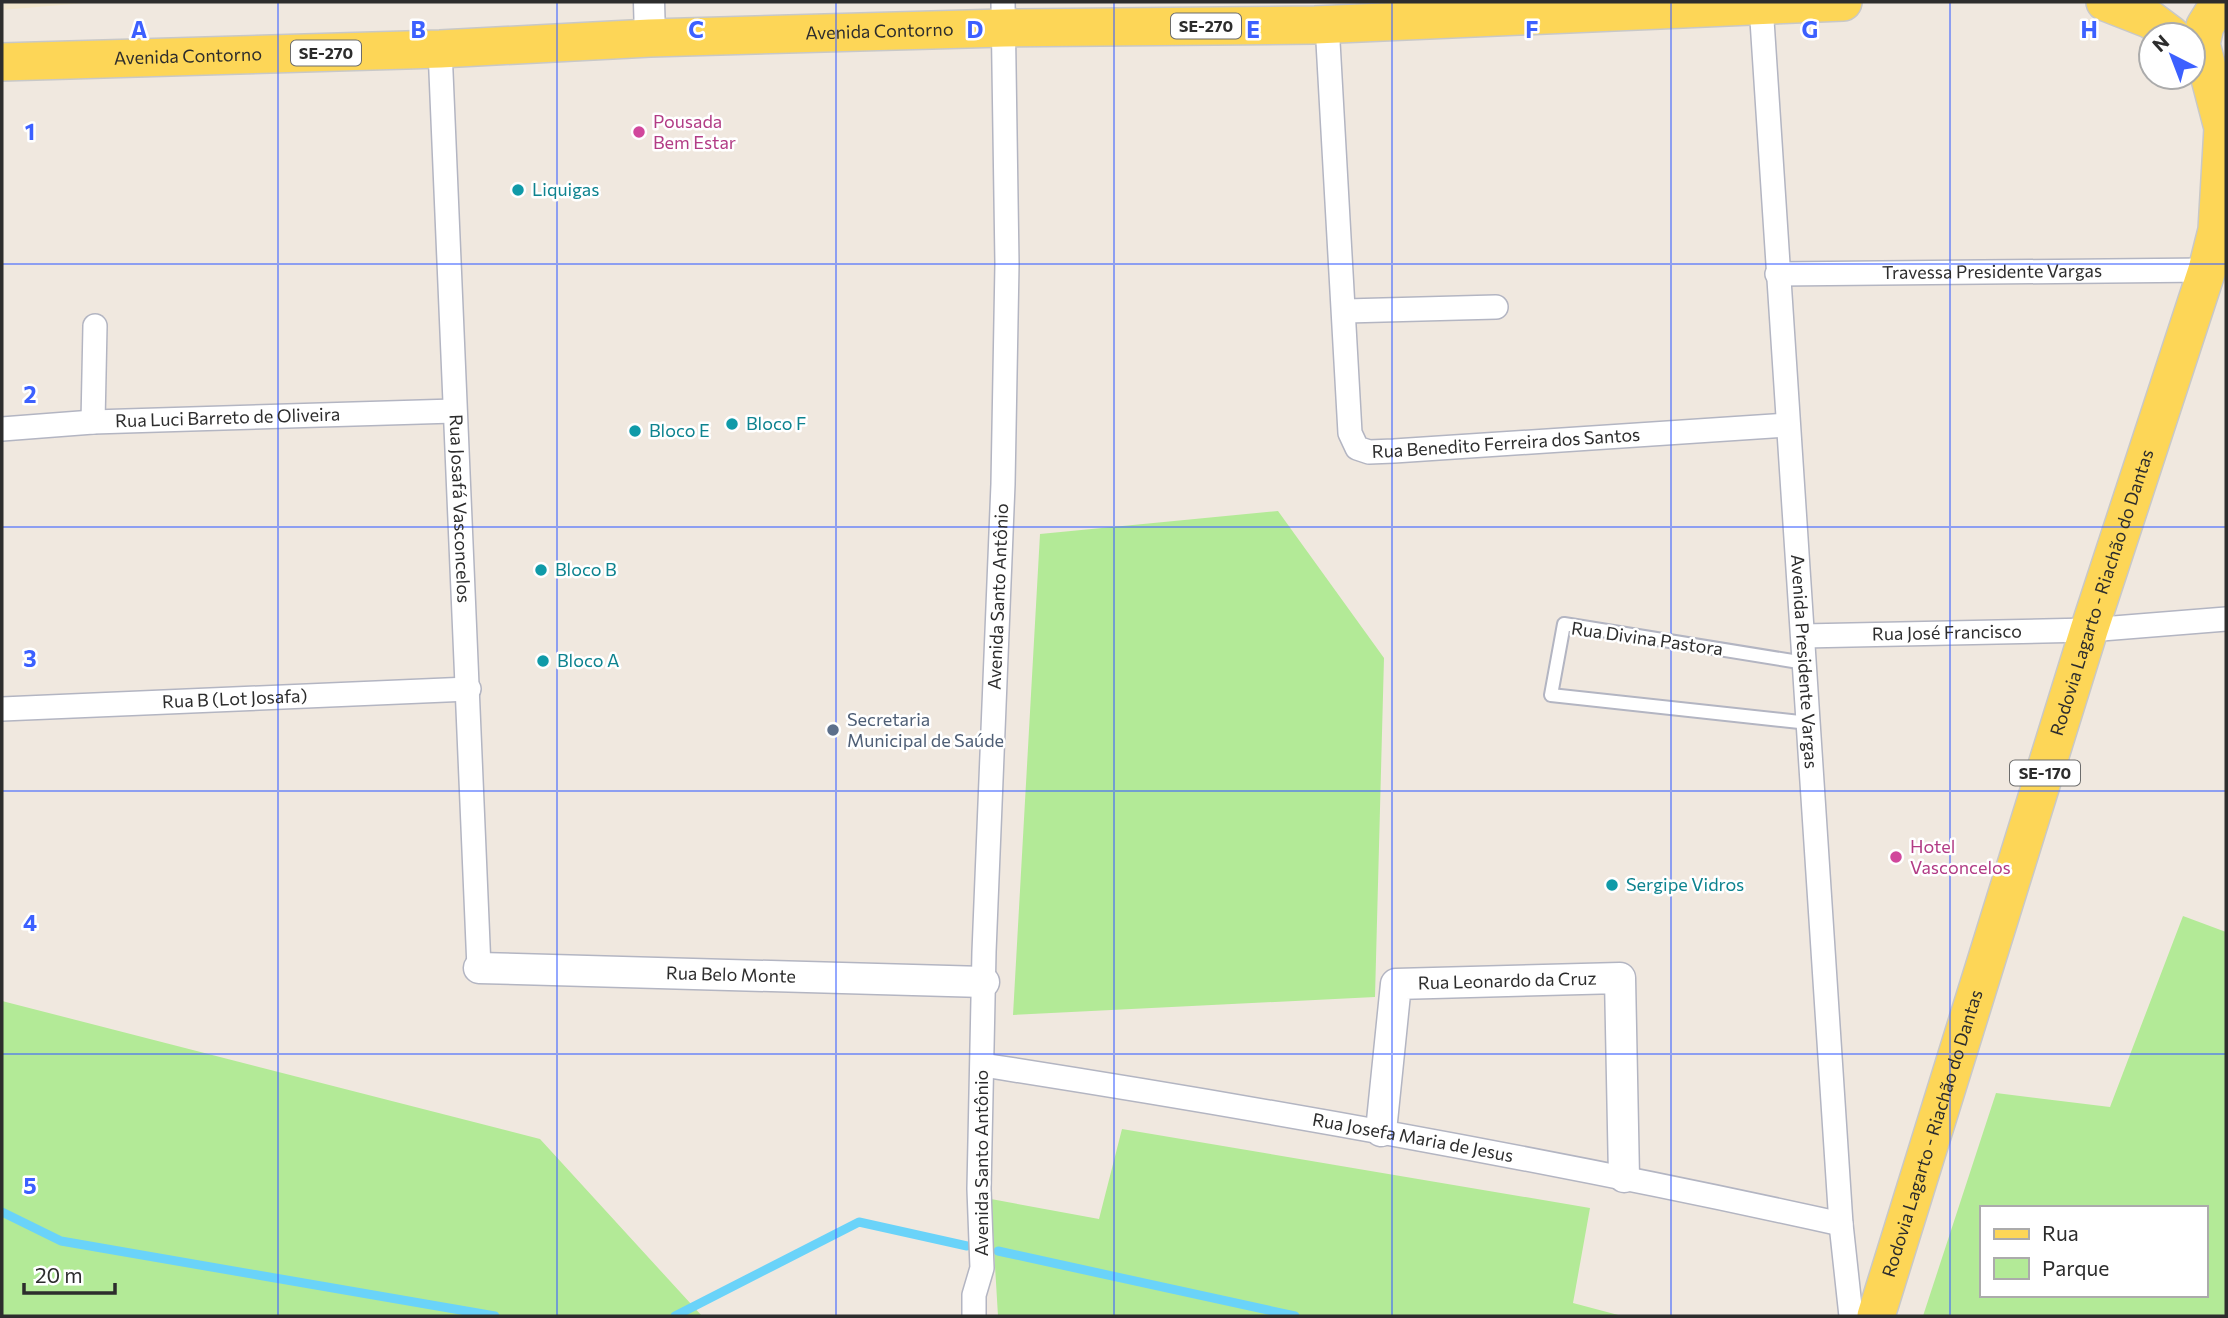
<svg xmlns="http://www.w3.org/2000/svg" width="2228" height="1318" font-family="Commissioner,sans-serif">
	<style>
		.education { fill: #f2e6cd }
		.green { fill: #b3ea97; fill-rule: evenodd }
		.lines { fill: none; stroke-linecap: round; stroke-linejoin: round }
		.stream { stroke: #6ad3f9; stroke-width: 9 }
		.service-casing { stroke: #b3b5c2; stroke-width: 16 }
		.minor-casing { stroke: #b3b5c2; stroke-width: 26 }
		.tertiary-casing { stroke: #b3b5c2; stroke-width: 33 }
		.primary-casing { stroke: #c8c8c8; stroke-width: 40 }
		.service { stroke: #fff; stroke-width: 12 }
		.minor { stroke: #fff; stroke-width: 23 }
		.tertiary { stroke: #fff; stroke-width: 30 }
		.primary { stroke: #fdd657; stroke-width: 37 }
		.grid { fill: none; stroke: #3c60ff; stroke-width: 2; stroke-opacity: 0.55 }
		.hotel-dot { fill: #d1479c; stroke: #fff; stroke-width: 2.5 }
		.culture-dot { fill: #0f9aa8; stroke: #fff; stroke-width: 2.5 }
		.service-dot { fill: #5c6f8a; stroke: #fff; stroke-width: 2.5 }
		.labels { text-anchor: middle; stroke-width: 5; stroke-linejoin: round; paint-order: stroke }
		.shield { fill: #fff; stroke: #6c6c6c; stroke-width: 2 }
		.shield-label { font-size: 16px; font-weight: bold; fill: #2d2d2d }
		.street-label { font-size: 18px; fill: #2d2d2d; stroke: #fff }
		.hotel-label { font-size: 18px; fill: #b23c85; stroke: #fff; text-anchor: start }
		.culture-label { font-size: 18px; fill: #0d838f; stroke: #fff; text-anchor: start }
		.service-label { font-size: 18px; fill: #4e5e75; stroke: #fff; text-anchor: start }
		.grid-label { font-size: 23px; text-anchor: middle; font-weight: bold; fill: #3c60ff; stroke: #fff; stroke-width: 5; stroke-linejoin: round; paint-order: stroke }
	</style>
	<rect width="100%" height="100%" fill="#f0e8df"/>
	<path class="education" d="M2,2H96L2,10Z"/>
	<path class="green" d="M1278,511L1384,658L1375,997L1013,1015L1040,534Z
		M2183,916L2226,932V1316H1923L1996,1093L2110,1107ZM1981,1208H2205V1295H1981Z
		M2,1001L540,1139L702,1316H2Z
		M1122,1129L1590,1208L1573,1303L1622,1316H998L991,1199L1099,1219Z"/>
	<g class="lines">
		<path class="stream" d="M2,1212L61,1241L495,1316
			M998,1251L1295,1316
			M675,1316L859,1222L967,1246"/>
		<g class="service-casing">
			<path id="service" d="M1805,663L1564,624L1551,695L1809,723"/>
		</g>
		<g class="minor-casing">
			<g id="minor">
				<path id="s1" d="M1761,5L1841,1224L1851,1316"/>
				<path id="s2" d="M1327,24L1350,433L1357,448L1369,452L1394,451L1788,425"/>
				<path id="s3" d="M440,49L479,968"/>
				<path id="s4" d="M1777,274L2207,270"/>
				<path d="M1346,311L1496,307"/>
				<path d="M93,422L95,326"/>
				<path id="s5" d="M2,429L93,422L454,411"/>
				<path id="s6" d="M1803,636L2089,630L2226,619"/>
				<path id="s7" d="M2,709L469,689"/>
				<path id="s8" d="M983,1065C1271,1110 1557,1161 1841,1224"/>
				<path id="s9" d="M974,1316V1295L982,1268L979,1189L984,952L1003,484L1007,264L1003,2"/>
			</g>
		</g>
		<g class="tertiary-casing">
			<g id="tertiary">
				<path d="M649,2L650,38"/>
				<path id="s10" d="M479,968L984,982"/>
				<path id="s11" d="M1381,1131L1396,984L1620,978L1624,1177"/>
			</g>
		</g>
		<g class="primary-casing">
			<g id="primary">
				<path d="M2105,2L2151,20L2171,35"/>
				<path id="s12" d="M2,62L440,49L650,38L1003,28L1315,25L1843,2"/>
				<path id="s13" d="M1876,1316L2089,630L2207,270L2217,230L2223,128L2201,44L2205,26L2220,2"/>
			</g>
		</g>
		<use href="#service" class="service"/>
		<use href="#minor" class="minor"/>
		<use href="#tertiary" class="tertiary"/>
		<use href="#primary" class="primary"/>
	</g>
	<path class="grid" d="M278,2V1316M557,2V1316M836,2V1316M1114,2V1316M1392,2V1316M1671,2V1316M1950,2V1316M2,264H2226M2,527H2226M2,791H2226M2,1054H2226"/>
	<g class="hotel-dot">
		<circle cx="639" cy="132" r="7"/>
		<circle cx="1896" cy="857" r="7"/>
	</g>
	<g class="culture-dot">
		<circle cx="518" cy="190" r="7"/>
		<circle cx="732" cy="424" r="7"/>
		<circle cx="635" cy="431" r="7"/>
		<circle cx="541" cy="570" r="7"/>
		<circle cx="543" cy="661" r="7"/>
		<circle cx="1612" cy="885" r="7"/>
	</g>
	<circle class="service-dot" cx="833" cy="730" r="7"/>
	<g class="labels">
		<g class="shield">
			<rect x="1171" y="13.5" width="70" height="25" rx="5"/>
			<rect x="291" y="40.5" width="70" height="25" rx="5"/>
			<rect x="2010" y="760.5" width="70" height="25" rx="5"/>
		</g>
		<g class="shield-label">
			<text x="1206" y="32">SE-270</text>
			<text x="326" y="59">SE-270</text>
			<text x="2045" y="779">SE-170</text>
		</g>
		<g class="street-label">
			<text dy="6" stroke="none"><textPath href="#s12" startOffset="878">Avenida Contorno</textPath></text>
			<text dy="6" stroke="none"><textPath href="#s12" startOffset="186">Avenida Contorno</textPath></text>
			<text dy="6" stroke="none"><textPath href="#s4" startOffset="215">Travessa Presidente Vargas</textPath></text>
			<text dy="6" stroke="none"><textPath href="#s5" startOffset="226">Rua Luci Barreto de Oliveira</textPath></text>
			<text dy="6" stroke="none"><textPath href="#s2" startOffset="576">Rua Benedito Ferreira dos Santos</textPath></text>
			<text dy="6" stroke="none"><textPath href="#s3" startOffset="460">Rua Josafá Vasconcelos</textPath></text>
			<text dy="6" stroke="none"><textPath href="#s13" startOffset="758">Rodovia Lagarto - Riachão do Dantas</textPath></text>
			<text dy="6" stroke="none"><textPath href="#s9" startOffset="721">Avenida Santo Antônio</textPath></text>
			<text dy="6" stroke="none"><textPath href="#s6" startOffset="144">Rua José Francisco</textPath></text>
			<text transform="translate(1647 639) rotate(8)" y="6">Rua Divina Pastora</text>
			<text dy="6" stroke="none"><textPath href="#s1" startOffset="658">Avenida Presidente Vargas</textPath></text>
			<text dy="6" stroke="none"><textPath href="#s7" startOffset="233">Rua B (Lot Josafa)</textPath></text>
			<text dy="6" stroke="none"><textPath href="#s10" startOffset="252">Rua Belo Monte</textPath></text>
			<text dy="6" stroke="none"><textPath href="#s11" startOffset="259">Rua Leonardo da Cruz</textPath></text>
			<text dy="6" stroke="none"><textPath href="#s13" startOffset="191">Rodovia Lagarto - Riachão do Dantas</textPath></text>
			<text dy="6" stroke="none"><textPath href="#s8" startOffset="436">Rua Josefa Maria de Jesus</textPath></text>
			<text transform="translate(982 1163) rotate(-90)" y="6">Avenida Santo Antônio</text>
		</g>
		<g class="hotel-label">
			<text x="653" y="128">Pousada<tspan x="653" dy="21">Bem Estar</tspan></text>
			<text x="1910" y="853">Hotel<tspan x="1910" dy="21">Vasconcelos</tspan></text>
		</g>
		<g class="culture-label">
			<text x="532" y="196">Liquigas</text>
			<text x="746" y="430">Bloco F</text>
			<text x="649" y="437">Bloco E</text>
			<text x="555" y="576">Bloco B</text>
			<text x="557" y="667">Bloco A</text>
			<text x="1626" y="891">Sergipe Vidros</text>
		</g>
		<g class="service-label">
			<text x="847" y="726">Secretaria<tspan x="847" dy="21">Municipal de Saúde</tspan></text>
		</g>
	</g>
	<g class="grid-label">
		<text x="139" y="38">A</text>
		<text x="418" y="38">B</text>
		<text x="696" y="38">C</text>
		<text x="975" y="38">D</text>
		<text x="1253" y="38">E</text>
		<text x="1532" y="38">F</text>
		<text x="1810" y="38">G</text>
		<text x="2089" y="38">H</text>
		<text x="30" y="140">1</text>
		<text x="30" y="403">2</text>
		<text x="30" y="667">3</text>
		<text x="30" y="931">4</text>
		<text x="30" y="1194">5</text>
	</g>
	<rect width="2228" height="1318" fill="none" stroke="#2d2d2d" stroke-width="7"/>
	<rect x="1980" y="1206" width="228" height="91" fill="#ffffff" stroke="#ababab" stroke-width="2"/>
	<rect x="1994" y="1229" width="35" height="10" fill="#fdd657" stroke="#ababab" stroke-width="2"/>
	<text x="2042" y="1241" font-size="21" fill="#2d2d2d">Rua</text>
	<rect x="1994" y="1258" width="35" height="21" fill="#b3ea97" stroke="#ababab" stroke-width="2"/>
	<text x="2042" y="1276" font-size="21" fill="#2d2d2d">Parque</text>
	<g transform="translate(2172 56) rotate(318)"><circle r="33" fill="#ffffff" stroke="#ababab" stroke-width="2"/>
	<path d="M0-5L12 26L0 18L-12 26Z" fill="#3c60ff"/>
	<text y="-10" font-size="19" font-weight="bold" text-anchor="middle" fill="#2d2d2d">N</text>
	</g>
	<path d="M24 1283v10h91v-10" fill="none" stroke="#2d2d2d" stroke-width="3.5"/>
	<text x="35" y="1283" font-size="21" fill="#2d2d2d" stroke="#ffffff" stroke-width="5" paint-order="stroke">20 m</text>
</svg>
